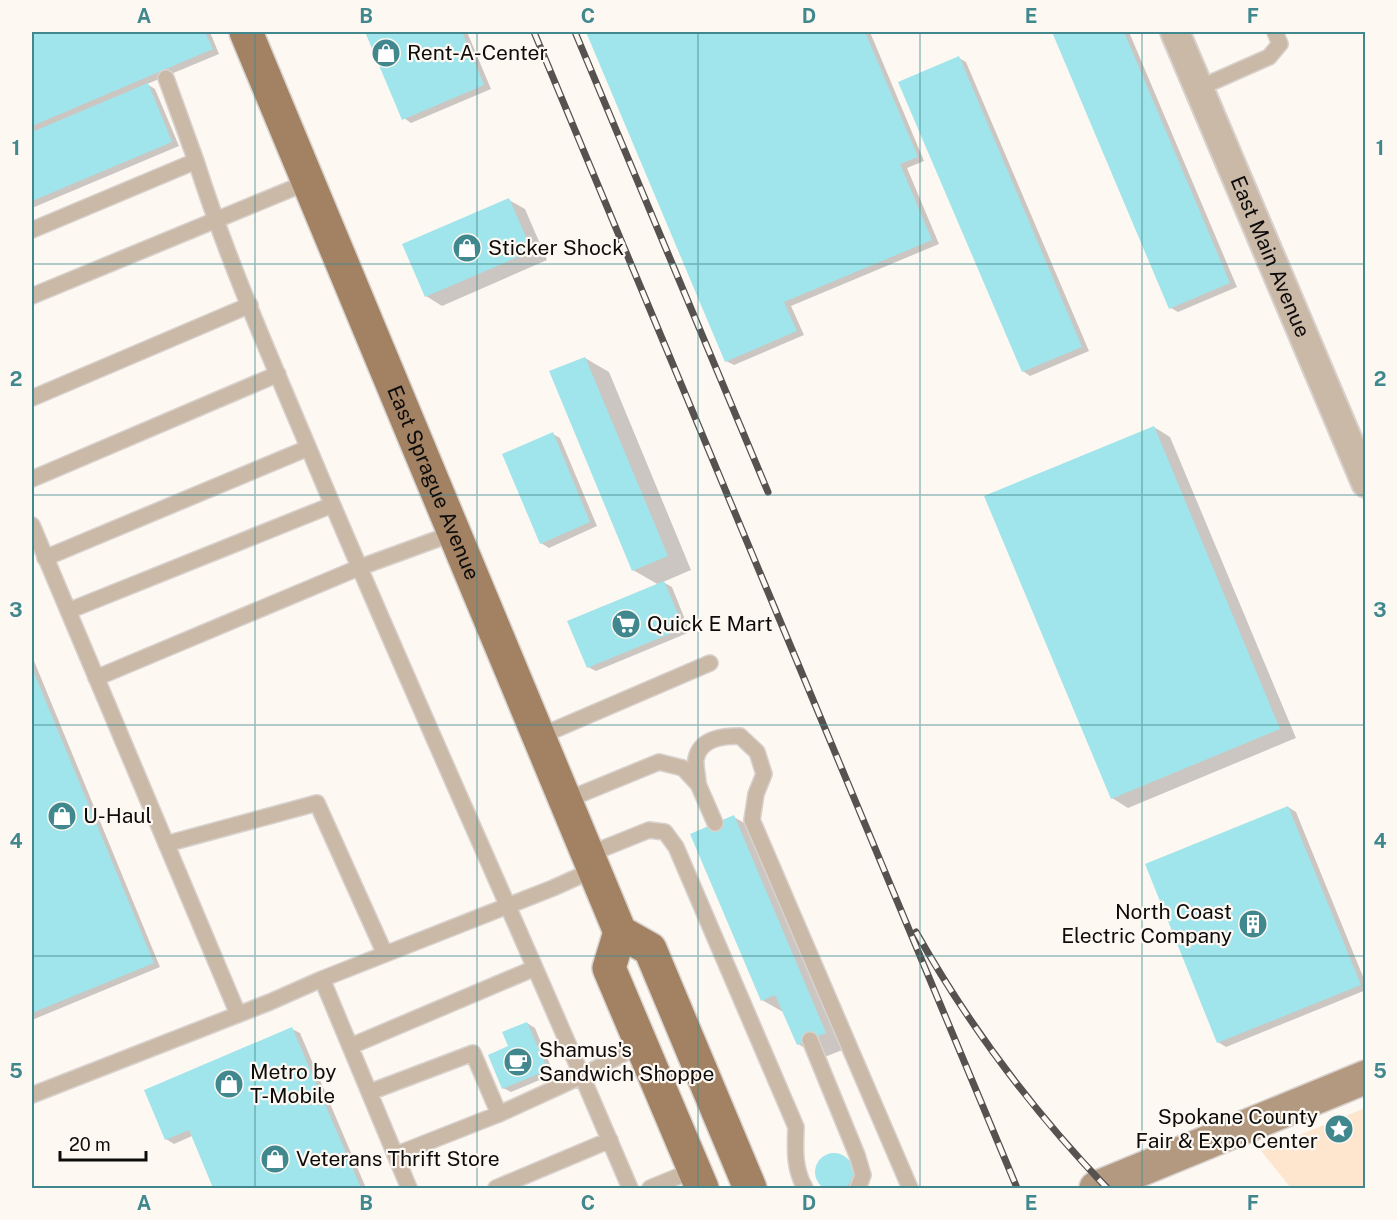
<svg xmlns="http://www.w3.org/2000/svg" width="1397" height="1220" font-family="'Public Sans',sans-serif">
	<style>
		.green { fill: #fee5cd }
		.shadow { fill: #0003 }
		.building { fill: #a0e5eb }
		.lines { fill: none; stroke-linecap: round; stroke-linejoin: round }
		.lane-casing { stroke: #d8d2ce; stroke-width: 18 }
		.street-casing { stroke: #d8d2ce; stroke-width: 32 }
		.secondary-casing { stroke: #d8d2ce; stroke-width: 36 }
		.primary-casing { stroke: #d8d2ce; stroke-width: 36 }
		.lane { stroke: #cbb9a8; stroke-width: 15 }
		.street { stroke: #cbb9a8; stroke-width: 28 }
		.secondary { stroke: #b39980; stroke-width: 33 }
		.primary { stroke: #a28263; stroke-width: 33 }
		.rail-casing { stroke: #555250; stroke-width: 7 }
		.rail { stroke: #fef8f3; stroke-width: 4.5; stroke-dasharray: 14; stroke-linecap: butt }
		.grid { fill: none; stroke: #40888e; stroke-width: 1.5; stroke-opacity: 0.55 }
		.labels { text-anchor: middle; stroke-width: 4.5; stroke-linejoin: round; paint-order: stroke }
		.poi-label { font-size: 21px; fill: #0e0c0b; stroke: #fef8f3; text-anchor: start }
		.street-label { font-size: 21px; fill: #0e0c0b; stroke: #fef8f3 }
		.neatline { fill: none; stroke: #40888e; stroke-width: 2 }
		.grid-label { font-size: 20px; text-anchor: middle; font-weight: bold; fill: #40888e }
	</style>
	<rect width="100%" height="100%" fill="#fef8f3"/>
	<path class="green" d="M1365,1108V1188H1291L1261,1151Z"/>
	<path class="shadow" d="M32,32H210L219,54L147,84L155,89L179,146L32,208Z
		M367,32H467L491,89L411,123L404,118Z
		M587,32H870L924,161L907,168L939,244L791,306L804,335L734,365L726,361Z
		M1053,32H1129L1237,287L1178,312L1171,308Z
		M959,58L966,62L1089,351L1030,376L1023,371Z
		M509,200L525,209L547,260L442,306L426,296Z
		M585,358L609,372L691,570L663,582L672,587L690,632L596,671L588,667L659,585L633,570Z
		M1154,427L1170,437L1296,738L1128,808L1112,798Z
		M553,434L560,438L597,526L549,548L541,543L504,455Z
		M32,656L160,967L32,1020Z
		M1288,807L1296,812L1366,984V990L1226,1047L1218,1042Z
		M734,817L758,831L850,1047L822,1058L798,1044L785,1013L762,1000Z
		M527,1023L535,1028L554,1074L511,1092L503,1088Z
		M292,1029L300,1033L366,1188H215L192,1136L174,1144L166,1139Z
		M837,1154L862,1167L867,1173L870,1181L868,1188L824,1187L818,1181L816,1173L817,1165L822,1159L829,1155Z"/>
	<path class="building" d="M32,32H205L213,49L32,126Z
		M365,32H462L484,85L402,120Z
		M586,32H865L918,157L900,164L932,240L784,302L797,331L725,362Z
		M1052,32H1124L1230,283L1169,309Z
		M959,56L1082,347L1022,372L898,82Z
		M148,83L172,142L32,201V132Z
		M509,198L532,251L425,297L402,244Z
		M585,357L668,556L632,571L549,371Z
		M1154,426L1280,729L1111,799L984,496Z
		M553,432L590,522L540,544L502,454Z
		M664,581L684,628L587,668L567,621Z
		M32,668L154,963L32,1013Z
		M1288,806L1361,985L1217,1043L1145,864Z
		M734,815L826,1033L797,1045L775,995L761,1001L690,834Z
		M527,1022L548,1070L502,1089L488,1055L508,1046L502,1032Z
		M292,1027L361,1188H213L189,1130L165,1140L144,1090Z
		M815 1172a19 19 0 1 1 38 0a19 19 0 1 1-38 0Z"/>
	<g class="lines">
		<g class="lane-casing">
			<path id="lane" d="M166,78L196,161
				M1199,88L1269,57L1280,44L1275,32
				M32,230L196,161C227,259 269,354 309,449C397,659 492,867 582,1076L499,1114
				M32,296L308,182
				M32,398L250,305
				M32,479L278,374
				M32,525L238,1014
				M45,558L308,448
				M68,611L332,505
				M96,678L358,568L454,533
				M538,737L710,663
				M698,784C698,776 695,766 696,759C700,738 723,736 740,736L757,752L764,774L756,794L752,820L910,1188
				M564,801L659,762L683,768L698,784L715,823
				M166,844L317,803L385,954
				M587,855L649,830L665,832L676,847L796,1127C795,1149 794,1169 805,1188
				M322,979L553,888L593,870
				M810,1040L857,1155L863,1175L858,1188
				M351,1046L535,968
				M370,1092L473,1053L499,1114L395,1155
				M32,1095L270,1002L322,979L409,1188
				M496,1188L610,1140
				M630,1188L582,1076L640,1045
				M650,1188L694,1170"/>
		</g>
		<g class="street-casing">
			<g id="street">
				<path id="s1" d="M1175,32L1366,483"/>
			</g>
		</g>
		<g class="secondary-casing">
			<path id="secondary" d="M1096,1188L1366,1077"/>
		</g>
		<g class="primary-casing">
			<g id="primary">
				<path id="s2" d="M246,32L620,932L650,949L750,1188"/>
				<path d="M620,932L609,968L702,1188"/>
			</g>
		</g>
		<use href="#lane" class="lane"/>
		<use href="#street" class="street"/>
		<use href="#secondary" class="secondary"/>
		<use href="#primary" class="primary"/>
		<g class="rail-casing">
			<path id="rail" d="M534,32L1017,1188
				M575,32L768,492
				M916,932C969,1026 1032,1110 1107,1188"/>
		</g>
		<use href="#rail" class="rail"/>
	</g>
	<path class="grid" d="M255,32V1188M477,32V1188M698,32V1188M920,32V1188M1142,32V1188M32,264H1366M32,495H1366M32,725H1366M32,956H1366"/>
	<defs>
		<g id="shop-disc" transform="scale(1.5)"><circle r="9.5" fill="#40888e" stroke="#fef8f3"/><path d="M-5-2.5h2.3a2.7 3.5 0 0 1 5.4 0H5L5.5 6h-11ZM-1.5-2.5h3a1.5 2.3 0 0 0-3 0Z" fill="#fff"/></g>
		<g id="supermarket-disc" transform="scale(1.5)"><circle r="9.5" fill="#40888e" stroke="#fef8f3"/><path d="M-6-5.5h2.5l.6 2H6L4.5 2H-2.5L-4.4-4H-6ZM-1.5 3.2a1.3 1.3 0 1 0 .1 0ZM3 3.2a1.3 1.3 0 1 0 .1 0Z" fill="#fff"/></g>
		<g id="building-disc" transform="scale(1.5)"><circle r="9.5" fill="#40888e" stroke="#fef8f3"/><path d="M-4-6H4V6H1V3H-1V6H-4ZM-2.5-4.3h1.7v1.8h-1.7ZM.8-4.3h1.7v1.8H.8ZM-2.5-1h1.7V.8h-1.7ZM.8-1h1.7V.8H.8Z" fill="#fff"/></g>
		<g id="cafe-disc" transform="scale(1.5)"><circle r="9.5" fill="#40888e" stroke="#fef8f3"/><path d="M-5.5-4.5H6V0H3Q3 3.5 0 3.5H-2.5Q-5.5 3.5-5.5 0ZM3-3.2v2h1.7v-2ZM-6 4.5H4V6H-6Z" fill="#fff"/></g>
		<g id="sight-disc" transform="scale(1.5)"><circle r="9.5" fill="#40888e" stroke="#fef8f3"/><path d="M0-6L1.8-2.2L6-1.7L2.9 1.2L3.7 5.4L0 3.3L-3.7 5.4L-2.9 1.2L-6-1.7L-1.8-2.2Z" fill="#fff"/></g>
	</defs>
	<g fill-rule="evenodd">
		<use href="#shop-disc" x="386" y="53"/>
		<use href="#shop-disc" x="467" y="248"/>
		<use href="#supermarket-disc" x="626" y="624"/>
		<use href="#shop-disc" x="62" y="816"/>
		<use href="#building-disc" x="1253" y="924"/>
		<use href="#cafe-disc" x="518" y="1062"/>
		<use href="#shop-disc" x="229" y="1084"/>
		<use href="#sight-disc" x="1339" y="1129"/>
		<use href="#shop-disc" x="275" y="1159"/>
	</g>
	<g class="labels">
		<g class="poi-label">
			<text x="407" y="60">Rent-A-Center</text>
			<text x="488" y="255">Sticker Shock</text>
			<text x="647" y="631">Quick E Mart</text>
			<text x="83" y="823">U-Haul</text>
			<text x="1232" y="919" text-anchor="end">North Coast<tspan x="1232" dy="24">Electric Company</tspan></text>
			<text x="539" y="1057">Shamus's<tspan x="539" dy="24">Sandwich Shoppe</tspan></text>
			<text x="250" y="1079">Metro by<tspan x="250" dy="24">T-Mobile</tspan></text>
			<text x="1318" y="1124" text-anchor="end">Spokane County<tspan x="1318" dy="24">Fair &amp; Expo Center</tspan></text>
			<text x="296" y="1166">Veterans Thrift Store</text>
		</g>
		<g class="street-label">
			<text dy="7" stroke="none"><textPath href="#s1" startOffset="244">East Main Avenue</textPath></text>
			<text dy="7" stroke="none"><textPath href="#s2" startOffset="488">East Sprague Avenue</textPath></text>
		</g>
	</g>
	<rect width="1397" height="1220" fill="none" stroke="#fef8f3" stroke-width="66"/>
	<path d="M60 1151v9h86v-9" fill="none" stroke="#0e0c0b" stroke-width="3"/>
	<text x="69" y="1151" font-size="18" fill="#0e0c0b" stroke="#fef8f3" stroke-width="4.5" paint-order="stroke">20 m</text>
	<rect x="33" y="33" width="1331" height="1154" class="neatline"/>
	<g class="grid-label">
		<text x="144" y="23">A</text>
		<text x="366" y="23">B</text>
		<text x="588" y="23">C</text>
		<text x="809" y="23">D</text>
		<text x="1031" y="23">E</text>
		<text x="1253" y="23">F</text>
		<text x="16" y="155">1</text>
		<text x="1380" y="155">1</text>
		<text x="16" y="386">2</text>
		<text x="1380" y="386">2</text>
		<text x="16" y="617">3</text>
		<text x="1380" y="617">3</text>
		<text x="16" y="848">4</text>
		<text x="1380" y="848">4</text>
		<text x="16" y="1078">5</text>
		<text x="1380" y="1078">5</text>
		<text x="144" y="1210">A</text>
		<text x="366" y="1210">B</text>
		<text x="588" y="1210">C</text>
		<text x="809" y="1210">D</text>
		<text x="1031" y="1210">E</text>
		<text x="1253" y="1210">F</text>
	</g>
</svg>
